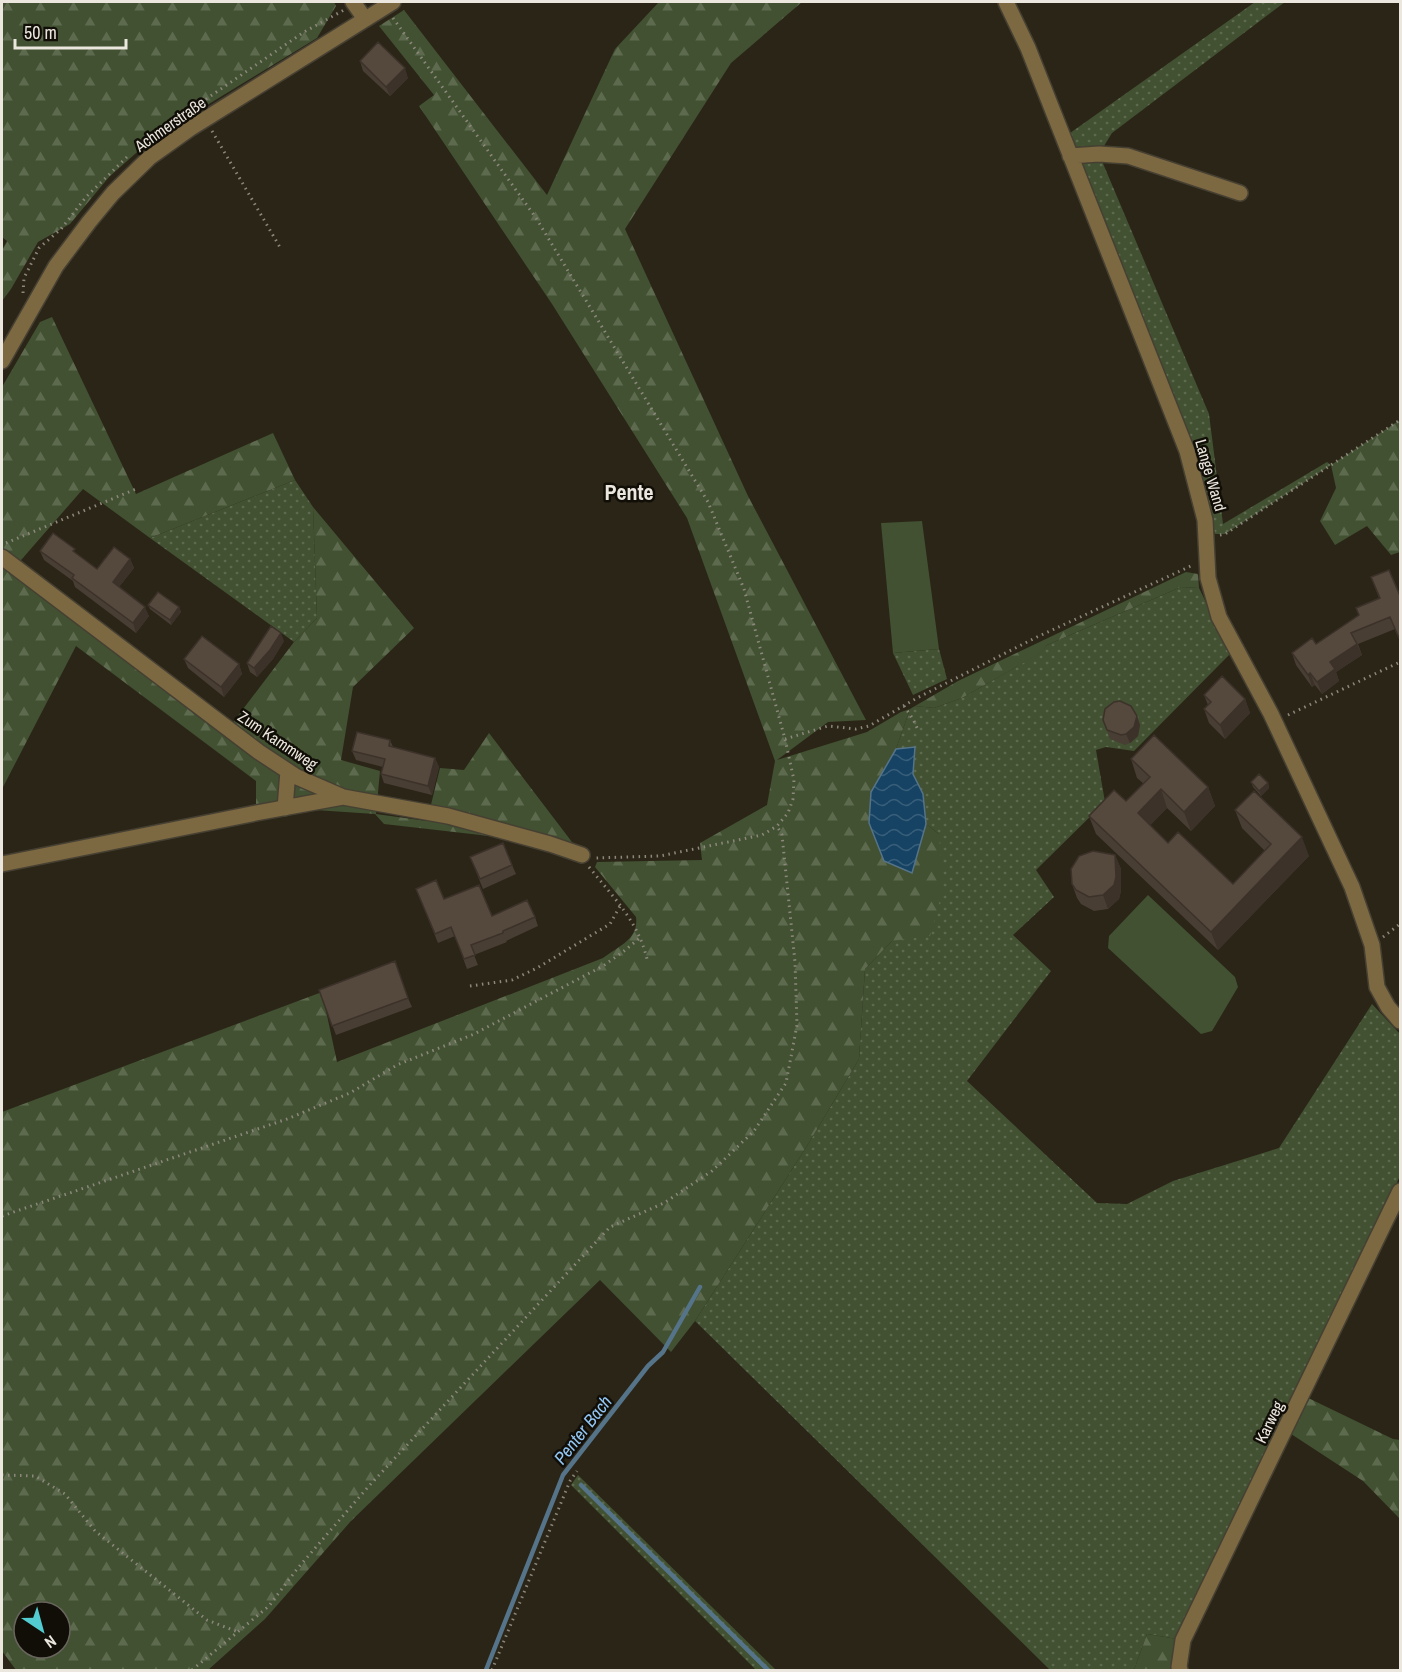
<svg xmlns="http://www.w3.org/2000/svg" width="1402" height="1672" font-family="'Archivo Narrow',sans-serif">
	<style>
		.grass { fill: url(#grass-dots) }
		.forest { fill: url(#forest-firs); fill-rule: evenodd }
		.pitch { fill: #415131 }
		.water { fill: url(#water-waves); stroke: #567489; stroke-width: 1.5 }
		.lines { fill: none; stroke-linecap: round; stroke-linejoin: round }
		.stream { stroke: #567489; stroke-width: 4.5 }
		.minor-casing { stroke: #464033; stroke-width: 18 }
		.path { stroke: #8d887c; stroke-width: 3; stroke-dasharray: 1.5 4.5; stroke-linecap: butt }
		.minor { stroke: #7c6841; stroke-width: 15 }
		.wall { fill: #493e34 }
		.shaded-wall { fill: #3c322a }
		.building { fill: #55483c; stroke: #3c322a; stroke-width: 1.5 }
		.labels { text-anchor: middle; stroke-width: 5; stroke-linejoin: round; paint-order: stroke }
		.street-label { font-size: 16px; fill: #ece7de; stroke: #110e08 }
		.water-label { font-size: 18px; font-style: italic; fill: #92c6f3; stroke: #110e08 }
		.district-label { font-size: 22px; font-weight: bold; fill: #ece7de; stroke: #110e08 }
	</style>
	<defs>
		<pattern id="grass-dots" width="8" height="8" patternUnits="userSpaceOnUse" patternTransform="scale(1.5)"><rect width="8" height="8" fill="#415131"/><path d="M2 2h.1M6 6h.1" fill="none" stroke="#5d6a4e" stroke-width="1.8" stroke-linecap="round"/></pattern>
		<pattern id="forest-firs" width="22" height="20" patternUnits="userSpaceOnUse" patternTransform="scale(1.5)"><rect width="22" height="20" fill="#415131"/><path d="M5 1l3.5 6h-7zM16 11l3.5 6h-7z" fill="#5d6a4e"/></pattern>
		<pattern id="water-waves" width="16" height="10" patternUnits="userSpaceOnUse" patternTransform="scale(1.5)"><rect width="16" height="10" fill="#164364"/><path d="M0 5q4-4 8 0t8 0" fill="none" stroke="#385e7a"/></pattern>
	</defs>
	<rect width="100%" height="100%" fill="#2b2517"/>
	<path class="grass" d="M1255,2H1285L1112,133L1099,154L1209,414L1223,524L1327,462L1331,465L1225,534H1215L1196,457L1063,138Z
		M295,480L313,507L317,618L294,642L150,538Z
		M1181,587L1199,588L1231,653L1134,751L1106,747L1096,750L1105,802L1036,870L1054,897L1013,935L1051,971L967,1081L1097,1203L1127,1204L1173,1181L1279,1148L1372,1004L1400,1034V1176L1177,1639L1147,1634L1134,1670H1050L695,1321L807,1146L859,1059L865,969L892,941L939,834L926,824L923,794L913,775L915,747L896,749L910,709L915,706L934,708L962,698L1040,653L1047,645Z
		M939,649L947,679L913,695L893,653Z
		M578,1475L776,1670H756L571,1485Z"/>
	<path class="forest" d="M2,2H334L336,6L317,38L176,124L144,146L109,177L70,224L38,242L11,289L2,301V250L7,241L2,237Z
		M659,2H802L731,63L625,229L748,496L866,720L828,722L777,760L867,732L901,712L910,709L896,749L871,792L912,873L926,824L939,834L943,889L930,936L892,941L865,969L859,1059L807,1146L695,1321L671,1352L600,1280L351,1521L265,1619L208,1670H16L2,1651V1112L322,992L337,1062L603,958C619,946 639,939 636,917L595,867L597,862L702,860L700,843L767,805L775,761L687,518L552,304L419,106L434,95L379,26L404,10L547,195L615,49ZM24,1612H60V1648H24Z
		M52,317L136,494L273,433L295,480L150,538L83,489L15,567L228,729L294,642L317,618L313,507L414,628L353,687L341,760L380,771L376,814L427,821L440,768L464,770L489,733L575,846L568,857L498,837L384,824L375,814L285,808L256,813V781L76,646L2,789V387L40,322Z
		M1400,420V552L1391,555L1367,526L1335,545L1320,521L1336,488L1331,465Z
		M1186,572L1198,574L1199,588L1181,587L1047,645L1041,653L962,698L934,708L915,706L958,681Z
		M1302,1395L1393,1439L1400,1440V1519L1363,1481L1285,1430Z
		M1147,1634L1183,1640L1180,1670H1134Z"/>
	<path class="pitch" d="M922,521L939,649L893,653L881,523Z
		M1148,895L1235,977L1238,987L1212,1031L1201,1034L1108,948L1109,936Z"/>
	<path class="water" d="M915,747L913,774L923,794L926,824L912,873L884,861L869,823L871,792L896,749Z"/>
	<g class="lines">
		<path class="stream" d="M581,1485L768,1670
			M486,1670L563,1475L648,1366L663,1352L700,1287"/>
		<g class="minor-casing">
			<path id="minor" d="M353,2L365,19
				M1006,2L1028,48L1187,451L1205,520L1208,578L1219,617L1271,714L1352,887L1372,945L1377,987L1388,1007L1400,1021
				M1070,156L1099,154L1128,156L1240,193
				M2,361L56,266L89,222L113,193L149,158L191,128L393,2
				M2,557L259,752L297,777L343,797L448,816L550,844L582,855
				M285,808L288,771
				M2,864L256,813L343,797
				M1180,1670L1179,1667L1183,1640L1400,1191"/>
		</g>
		<path class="path" d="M393,18L536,218L708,502L744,589L785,739L794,780L793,799L788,813L777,826L762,835L660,856L595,858
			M196,106L304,32L344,10
			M212,131L281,249
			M23,293L24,278L39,248L61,229L86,197L130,154
			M1220,535L1225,534L1400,420
			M6,543L136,489
			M904,706L913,719L918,730
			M1288,715L1400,662
			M785,739L828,726L856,729L869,726L917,698L1037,637L1193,565
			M589,867C613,897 638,921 647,959
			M1383,937L1400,924
			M470,986L512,980L537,968L610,924L620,906
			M2,1216L287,1119L350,1093L397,1065L474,1034L603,966L624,951L641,937
			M2,1475L35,1476L65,1494L95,1531L207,1620L238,1632
			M192,1670L269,1606L297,1569L368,1487L610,1227L664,1203L712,1171L754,1131L786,1083L797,1025L795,962L782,835L777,826
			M492,1670L570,1481L577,1471"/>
		<use href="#minor" class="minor"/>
	</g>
	<path class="wall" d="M360,61L408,78L390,96L363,71Z
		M40,551L77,554L97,569L130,559L134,568L119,587L149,616L136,633L75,587L73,581L44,560Z
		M1371,577L1401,598V643L1395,629L1358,644L1362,655L1336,672L1339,681L1322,694L1315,685L1312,687L1296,665L1292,653L1316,644L1359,615L1379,598Z
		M148,605L179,607L181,612L171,625L150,609Z
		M284,641L273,659L257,677L250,672L247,663Z
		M184,659L239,664L242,674L224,697L188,668Z
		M1204,695L1245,699L1250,713L1225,739L1209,723L1204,709L1208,705Z
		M1137,716L1140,725L1138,736L1130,743L1125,745L1110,739L1103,720Z
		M390,740L393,747L435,758L439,767L432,795L384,783L381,774L383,767L356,760L352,751Z
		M1131,759L1208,787L1215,806L1191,831L1167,808L1150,825L1168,843L1233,884L1265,851L1242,828L1235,810L1309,856L1218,950L1096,834L1089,816L1126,801L1144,784L1137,778Z
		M1251,782L1268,783L1269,788L1261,796L1253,787Z
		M1115,855L1121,869V891L1119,899L1108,909L1094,911L1081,904L1077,898L1072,884Z
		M470,857L512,865L516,874L483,889Z
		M416,889L492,916L535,917L538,926L506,941L507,942L474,955L478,965L467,969L455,936L438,943Z
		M319,990L408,998L412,1007L336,1035Z"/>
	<path class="shaded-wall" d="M405,68L408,78L390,96L386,87Z
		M130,559L134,568L116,591L113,582Z
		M145,607L149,616L136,633L133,623Z
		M179,607L181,612L171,625L170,620Z
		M281,633L284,641L273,659L257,677L254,668Z
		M1357,644L1362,655L1336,672L1339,681L1322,694L1317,682L1330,662Z
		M239,664L242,674L224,697L221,687Z
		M1310,673L1315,685L1312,687L1308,675Z
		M1245,699L1250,713L1225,739L1220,725Z
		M1137,716L1140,725L1138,736L1130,743L1126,734Z
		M435,758L439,767L432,795L428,786Z
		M1268,783L1269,788L1261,796L1259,791Z
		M1208,787L1215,806L1191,831L1184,812Z
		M1161,789L1167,808L1144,832L1138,813Z
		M1302,837L1309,856L1218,950L1211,932Z
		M1115,855L1121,869V891L1119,899L1108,909L1103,895Z"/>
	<path class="building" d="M378,42L405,68L386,87L360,61Z
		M53,533L75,549L73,551L97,569L114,547L130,559L113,582L145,607L133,623L72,578L74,575L40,551Z
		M1389,570L1401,598V638H1399L1390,617L1351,633L1357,644L1330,662L1335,669L1317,682L1310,673L1308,675L1292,653L1312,638L1316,644L1359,615L1356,608L1380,598L1371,577Z
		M158,592L179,607L170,620L148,605Z
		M271,626L281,633L270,650L254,668L247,663Z
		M202,636L239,664L221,687L184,659Z
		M1222,676L1245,699L1220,725L1204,709L1211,702L1204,695Z
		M1120,701L1131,706L1137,716L1134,727L1126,734L1121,735L1107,730L1103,720L1105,709L1114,702Z
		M357,732L390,740L389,746L435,758L428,786L381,774L385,759L352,751Z
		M1154,735L1208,787L1184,812L1161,789L1138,813L1168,843L1178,832L1233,884L1271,844L1235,810L1254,791L1302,837L1211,932L1089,816L1114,790L1126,801L1150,777L1131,759Z
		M1259,774L1268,783L1259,791L1251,782Z
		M503,843L512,865L480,879L470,857Z
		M1093,851L1115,855L1116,877L1114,885L1103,895L1089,897L1076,890L1072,884L1071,869L1079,856Z
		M436,880L444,899L479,885L492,916L527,900L535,917L503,931V933L471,945L475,955L464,959L451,927L435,934L416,889Z
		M395,961L408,998L332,1026L319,990Z"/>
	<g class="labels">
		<g class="street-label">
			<text transform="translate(170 124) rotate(-35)" y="6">Achmerstraße</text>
			<text transform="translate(1211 475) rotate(74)" y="6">Lange Wand</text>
			<text transform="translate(278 740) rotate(34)" y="6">Zum Kammweg</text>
			<text transform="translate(1269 1422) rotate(-64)" y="6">Karweg</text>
		</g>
		<g class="water-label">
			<text transform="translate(583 1430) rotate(-52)" y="6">Penter Bach</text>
		</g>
		<g class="district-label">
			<text x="629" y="500">Pente</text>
		</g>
	</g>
	<rect width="1402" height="1672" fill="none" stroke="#ece7de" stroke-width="6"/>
	<g transform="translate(42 1630) rotate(144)"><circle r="28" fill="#110e08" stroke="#69655e" stroke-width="1.5"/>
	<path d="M0-4.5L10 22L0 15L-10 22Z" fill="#52ccd0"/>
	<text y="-9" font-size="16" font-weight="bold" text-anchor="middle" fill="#ece7de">N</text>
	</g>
	<path d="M15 39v9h111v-9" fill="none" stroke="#ece7de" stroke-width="3"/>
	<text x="24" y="39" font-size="18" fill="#ece7de" stroke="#110e08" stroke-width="4.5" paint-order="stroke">50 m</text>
</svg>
